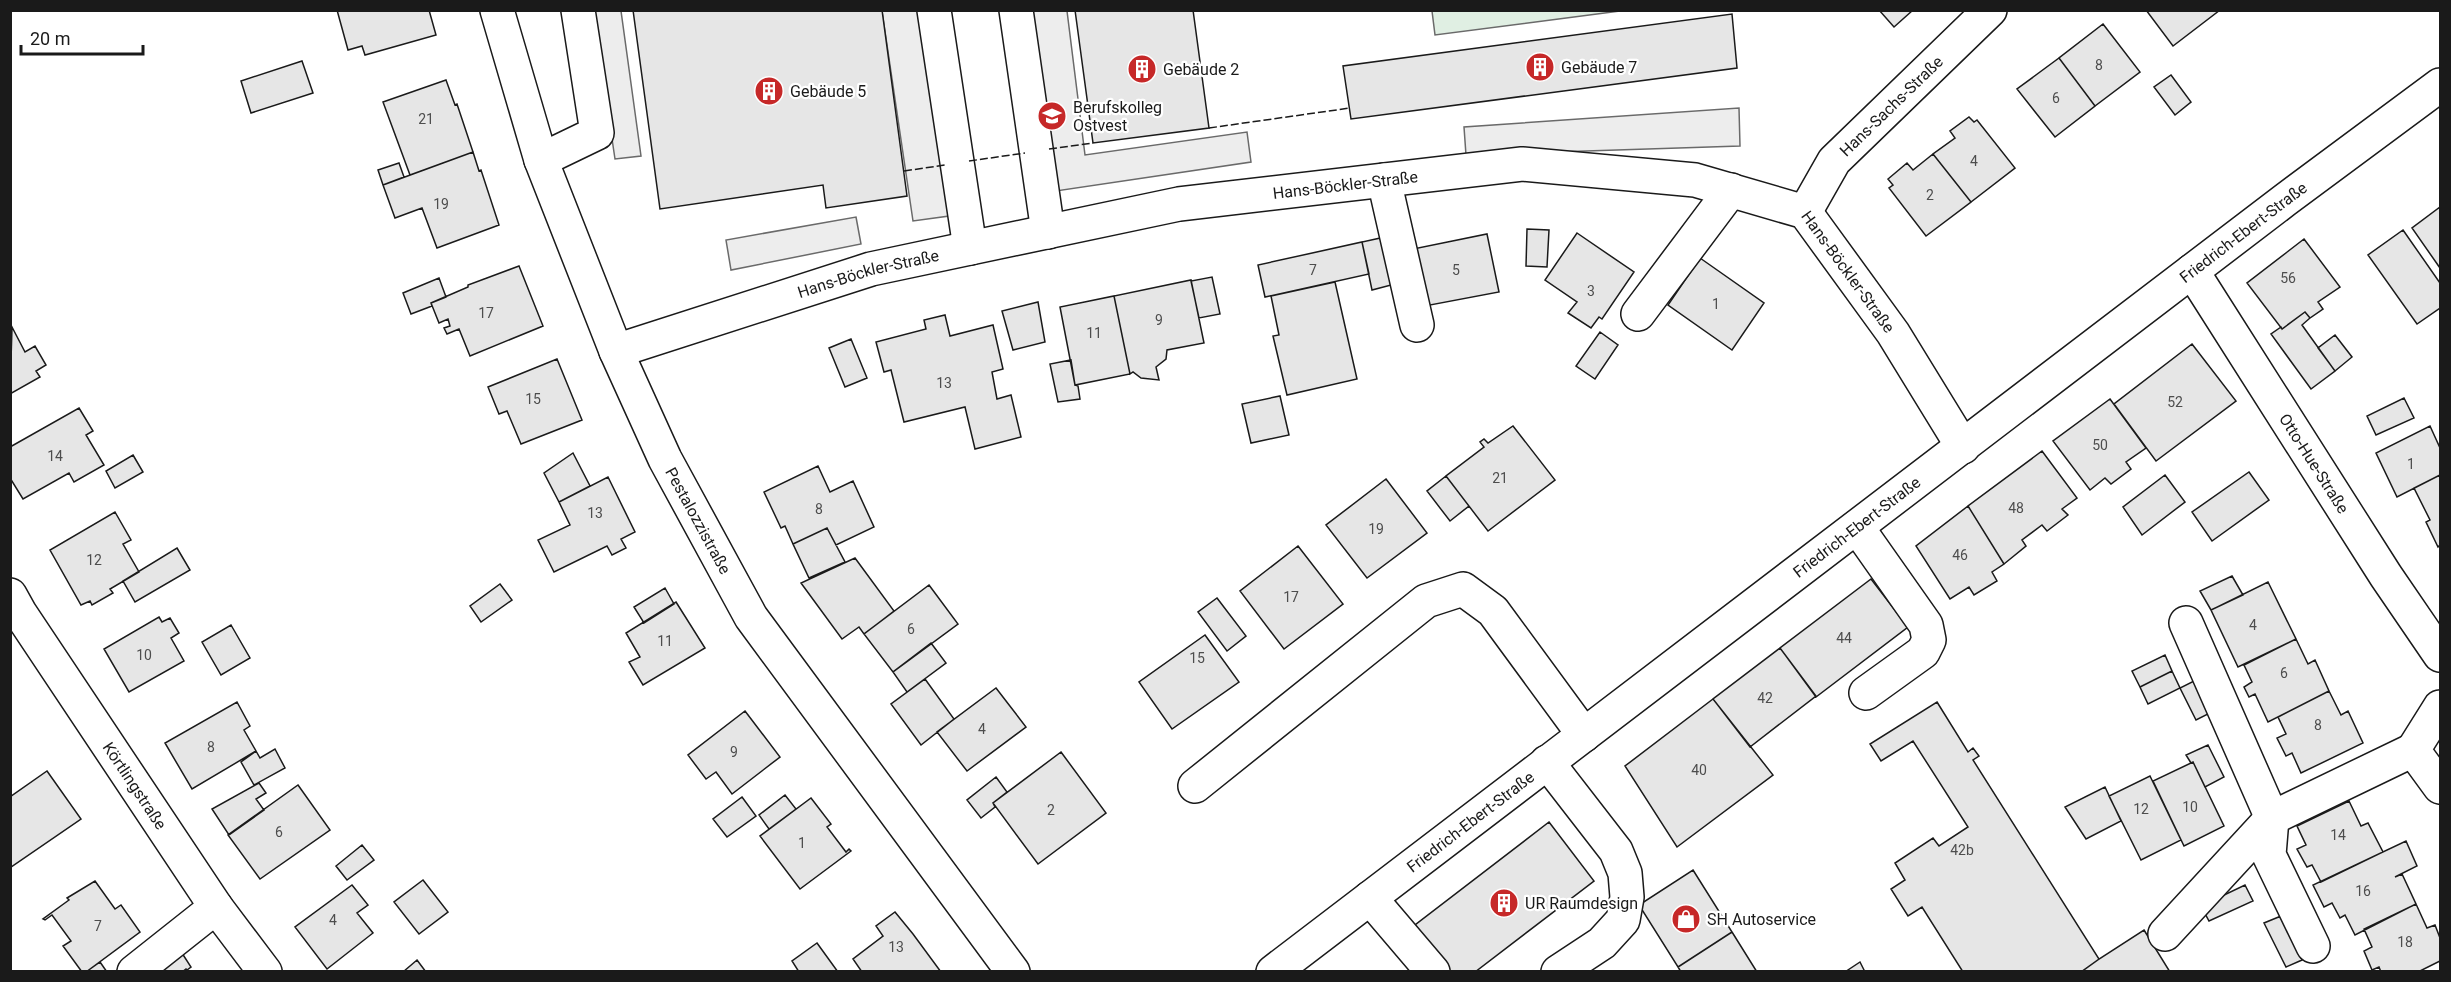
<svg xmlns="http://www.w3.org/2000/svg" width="2451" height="982" font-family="Roboto,sans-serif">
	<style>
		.green { fill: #e0efe3; stroke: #6a6a6a; stroke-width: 1.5 }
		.parking { fill: #ededed; stroke: #6a6a6a; stroke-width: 1.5 }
		.building { fill: #e6e6e6; stroke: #1a1a1a; stroke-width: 1.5 }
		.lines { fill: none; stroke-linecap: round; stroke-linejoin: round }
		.minor-casing { stroke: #1a1a1a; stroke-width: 36 }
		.minor { stroke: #fff; stroke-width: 33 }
		.fence { stroke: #1a1a1a; stroke-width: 1.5; stroke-dasharray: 8 3; stroke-linecap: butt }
		.labels { text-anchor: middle; stroke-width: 4.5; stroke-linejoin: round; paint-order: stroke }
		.number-label { font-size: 14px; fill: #4d4d4d }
		.poi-label { font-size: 16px; fill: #1a1a1a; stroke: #fff; text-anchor: start }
		.street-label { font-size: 16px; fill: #1a1a1a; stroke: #fff }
	</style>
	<rect width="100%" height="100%" fill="#fff"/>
	<path class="green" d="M1432,11V10L1620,11L1435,35Z"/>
	<path class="parking" d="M593,11H621L641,156L615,159Z
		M882,11H919L949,216L913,221Z
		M1032,11H1067L1085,155L1247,132L1251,162L1056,191Z
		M1739,108L1740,146L1466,155L1464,127Z
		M856,217L861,244L731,270L726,240Z"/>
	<path class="building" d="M337,10H429L436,35L365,55L362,46L348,50Z
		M633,10H882L907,196L826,208L823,185L660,209Z
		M1075,10H1193L1209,128L1093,143Z
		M1879,10H1913L1894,27Z
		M2146,10H2220L2173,46Z
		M1732,14L1737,68L1351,119L1343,66Z
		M2103,24L2140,72L2095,106L2059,58Z
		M2059,58L2095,106L2055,137L2017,89Z
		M302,61L313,93L251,113L241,81Z
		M2171,75L2191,102L2175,115L2154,87Z
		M446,80L455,105L457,104L473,152L410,175L383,102Z
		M1969,117L1974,122L1977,120L2015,168L1971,202L1933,154L1955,138L1950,131Z
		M473,152L479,171L481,170L499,225L437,248L422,208L395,218L383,185Z
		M1933,154L1971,202L1926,236L1889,188L1893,185L1888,179L1907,163L1913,170Z
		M399,163L404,177L383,185L378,170Z
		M2440,207V268L2412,228Z
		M1527,229L1549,230L1547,267L1526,266Z
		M2403,230L2440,283V308L2417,324L2368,255Z
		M1577,233L1634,272L1602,319L1599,317L1591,328L1568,313L1577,302L1545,280Z
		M1487,234L1499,292L1425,306L1413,249Z
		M1385,237L1395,284L1372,290L1362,242Z
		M2304,239L2340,287L2318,302L2323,309L2310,318L2305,312L2282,329L2247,283Z
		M1362,242L1369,274L1265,297L1258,265Z
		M1700,258L1764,303L1732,350L1668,305Z
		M519,266L543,326L470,356L459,329L447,334L444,328L450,326L448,319L439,323L431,303L468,287V285Z
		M1212,277L1220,314L1199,318L1191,281Z
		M439,278L446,297L431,303L432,306L411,314L403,293Z
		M1191,280L1204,343L1167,350L1166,359L1156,367L1159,380L1141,378L1133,372L1130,374L1114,296Z
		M1335,282L1357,379L1287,395L1273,336L1279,335L1271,296Z
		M1114,296L1130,374L1075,385L1060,307Z
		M1038,302L1045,342L1013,350L1002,311Z
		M2305,312L2310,318L2302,325L2335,371L2311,389L2271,334L2281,327L2282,329Z
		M945,315L950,336L993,325L1003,369L992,372L997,399L1011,395L1021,437L975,449L965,407L904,422L891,370L884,372L876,342L926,329L924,320Z
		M12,327L25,352L35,346L46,365L36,371L40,377L10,394Z
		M1600,332L1618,345L1595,379L1576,366Z
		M2335,335L2352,357L2335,371L2318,348Z
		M851,339L867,378L845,387L829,348Z
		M2192,344L2236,401L2156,461L2114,404Z
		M557,359L582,420L521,444L507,411L499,414L488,387Z
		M1071,360L1075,385L1078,386L1080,399L1058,402L1050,364Z
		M1280,396L1289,435L1251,443L1242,404Z
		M2404,398L2414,418L2376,435L2367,416Z
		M2110,399L2146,448L2126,462L2131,469L2111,484L2105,478L2090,490L2053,441Z
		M79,408L93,431L86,435L104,465L74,482L69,473L23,499L10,478V447Z
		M1513,426L1555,480L1488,531L1446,476L1484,447L1480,442L1484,439L1488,443Z
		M2430,426L2440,448V475L2397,497L2376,453Z
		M2042,451L2077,498L2062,509L2068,515L2047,531L2042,525L2022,540L2026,546L2004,564L1968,506Z
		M573,453L590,486L559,502L544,473Z
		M133,455L143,472L115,488L106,471Z
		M818,466L830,492L853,481L874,527L836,545L827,528L793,544L785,526L781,528L764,492Z
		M2249,472L2269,500L2212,541L2192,512Z
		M2165,475L2185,502L2142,535L2123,507Z
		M2440,475V545L2438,547L2426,522L2430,520L2414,488Z
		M1446,476L1469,506L1450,521L1427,491Z
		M608,477L635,532L621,539L626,548L612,555L607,546L554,572L538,540L570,525L559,502Z
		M1386,479L1427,533L1367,578L1326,525Z
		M1968,506L2004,564L1992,572L1997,581L1974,595L1969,587L1950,599L1916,546Z
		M115,512L131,540L123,544L139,572L110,589L113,593L92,605L90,601L81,605L50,550Z
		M827,528L845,562L809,578L793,544Z
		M1298,546L1343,604L1284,649L1240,591Z
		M177,548L190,570L135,602L123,581Z
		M855,558L894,611L864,634L859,627L842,639L801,583Z
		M2232,576L2243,595L2211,610L2200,591Z
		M1871,579L1908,627L1816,697L1780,648Z
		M2268,582L2296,639L2238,667L2211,610Z
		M500,584L512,600L481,622L470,606Z
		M929,585L958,624L893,672L864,634Z
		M665,588L674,604L644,623L634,607Z
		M1217,598L1246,636L1227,651L1198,612Z
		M676,602L705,648L643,685L629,662L640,657L626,633Z
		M159,617L162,622L170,618L179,633L171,638L184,661L129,692L104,649Z
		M231,625L250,658L221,675L202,642Z
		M1205,635L1239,682L1172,729L1139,682Z
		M2296,639L2308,664L2315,660L2329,691L2268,722L2255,694L2249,697L2244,687L2252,682L2244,665Z
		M931,643L946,663L907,692L893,672Z
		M1780,648L1816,696L1750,747L1713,699Z
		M2165,655L2172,671L2140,687L2132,671Z
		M2172,671L2180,688L2148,704L2140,687Z
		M925,679L954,719L921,745L891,704Z
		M2196,680L2212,712L2196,720L2180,688Z
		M996,688L1026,727L967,771L937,732Z
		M2329,691L2341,715L2348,711L2363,743L2301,773L2292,753L2286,756L2277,738L2286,734L2278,717Z
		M1713,699L1773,775L1677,847L1625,766Z
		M237,702L250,726L244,730L256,751L192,789L165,743Z
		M1937,702L1968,752L1973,748L1979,756L1973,760L2099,959L2081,972H1963L1922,907L1908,916L1891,889L1905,880L1895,863L1933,838L1939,846L1968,827L1913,741L1881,761L1870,744Z
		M745,711L780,757L732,794L716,772L706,779L688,755Z
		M2208,745L2224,777L2205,787L2193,762L2191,763L2186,755Z
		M275,749L285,768L254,785L241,762L256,751L260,758Z
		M1061,752L1106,813L1038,864L993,803Z
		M2193,762L2224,826L2184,846L2153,781Z
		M47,771L81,819L11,867L10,797Z
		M2150,776L2181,840L2141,860L2109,796Z
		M996,777L1007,792L993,803L995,807L981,818L967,800Z
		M259,783L266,793L256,799L264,810L229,835L212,809Z
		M298,785L330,830L260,879L228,835Z
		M2105,787L2121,821L2086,839L2065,807Z
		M785,795L796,809L769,829L759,815Z
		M742,797L756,816L727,837L713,819Z
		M811,798L831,824L827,827L846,852L849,849L851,851L800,889L760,836Z
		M2349,801L2361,826L2368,823L2383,852L2321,882L2312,865L2307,867L2297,849L2306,845L2297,826Z
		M1549,822L1594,881L1475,972H1450L1415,925Z
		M2406,841L2417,866L2395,877L2402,874L2416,904L2355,935L2345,915L2340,918L2332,903L2324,907L2313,885Z
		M362,845L374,860L347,880L336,866Z
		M1693,870L1732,932L1678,967L1639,905Z
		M423,880L448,912L419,934L394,902Z
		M95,881L115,909L121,905L140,932L86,972H82L63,946L71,941L52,915L45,920L43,919L69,900L67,898Z
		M352,885L368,905L357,913L373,933L327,969L295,927Z
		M2245,885L2253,901L2209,921L2201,906Z
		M2416,904L2427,928L2435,925L2440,938V961L2418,972H2381L2379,967L2372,970L2364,951L2372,947L2364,929Z
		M895,912L913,934L941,972H862L853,959L883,936L876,926Z
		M2281,916L2302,960L2286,967L2264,923Z
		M2144,930L2170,972H2081L2099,959Z
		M1732,932L1757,972H1681L1678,967Z
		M817,943L838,972H799L792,961Z
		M180,950L191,967L187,970L186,969L182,972H151Z
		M417,960L426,972H403Z
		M100,962L107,972H86Z
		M1860,962L1865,972H1845Z"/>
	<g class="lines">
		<g class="minor-casing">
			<g id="minor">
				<path id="s1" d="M497,10L541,160L616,351L665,459L751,617L1013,972"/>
				<path d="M934,10L970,248"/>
				<path d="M1016,10L1048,232"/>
				<path d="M541,160L597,133L578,10"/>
				<path d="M1384,180L1417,325"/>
				<path id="s2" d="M1805,212L1834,161L1990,10"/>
				<path id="s3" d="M2192,271L2386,576L2440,655"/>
				<path d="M1638,314L1731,190"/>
				<path id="s4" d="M616,351L871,269L1179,204L1522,164L1695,180L1805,212L1893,333L1963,447"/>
				<path d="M1857,527L1926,625L1929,640L1923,652L1866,693"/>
				<path id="s5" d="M10,595L20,613L216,907L265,972"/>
				<path d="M2186,623L2272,818L2269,855L2313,946"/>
				<path d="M2440,707L2413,750L2440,787"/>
				<path d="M1547,762L1616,851L1625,873L1627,897L1623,920L1602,943L1558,972"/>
				<path d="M1195,786L1426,601L1463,589L1493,611L1584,735"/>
				<path d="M1370,898L1433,972"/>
				<path d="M2165,934L2272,818L2413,750"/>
				<path d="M134,972L216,907"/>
				<path id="s6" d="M1273,972L2285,200L2440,85"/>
			</g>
		</g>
		<use href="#minor" class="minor"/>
		<path class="fence" d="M1209,128L1350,108
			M1049,149L1093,143
			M969,161L1025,153
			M904,171L945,165"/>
	</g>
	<defs>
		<g id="building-disc" transform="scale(1.5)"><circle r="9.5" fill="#c62828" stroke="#fff"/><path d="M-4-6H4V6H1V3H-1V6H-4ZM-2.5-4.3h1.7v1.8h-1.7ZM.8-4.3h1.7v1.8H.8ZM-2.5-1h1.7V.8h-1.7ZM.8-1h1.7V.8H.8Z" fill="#fff"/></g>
		<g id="school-disc" transform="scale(1.5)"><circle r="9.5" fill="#c62828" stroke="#fff"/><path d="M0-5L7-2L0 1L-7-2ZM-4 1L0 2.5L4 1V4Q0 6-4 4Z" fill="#fff"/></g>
		<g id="shop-disc" transform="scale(1.5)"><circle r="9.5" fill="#c62828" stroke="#fff"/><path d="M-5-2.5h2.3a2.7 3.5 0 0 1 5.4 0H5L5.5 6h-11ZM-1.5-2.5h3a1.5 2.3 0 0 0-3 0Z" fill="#fff"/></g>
	</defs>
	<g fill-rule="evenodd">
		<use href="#building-disc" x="1540" y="67"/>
		<use href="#building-disc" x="1142" y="69"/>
		<use href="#building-disc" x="769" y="91"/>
		<use href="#school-disc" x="1052" y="116"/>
		<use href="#building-disc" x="1504" y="903"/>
		<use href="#shop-disc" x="1686" y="919"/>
	</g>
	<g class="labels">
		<g class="number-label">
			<text x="2099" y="70">8</text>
			<text x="2056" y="103">6</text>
			<text x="426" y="124">21</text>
			<text x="1974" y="166">4</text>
			<text x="1930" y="200">2</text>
			<text x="441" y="209">19</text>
			<text x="1313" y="275">7</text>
			<text x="1456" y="275">5</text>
			<text x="2288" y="283">56</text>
			<text x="1591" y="296">3</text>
			<text x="1716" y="309">1</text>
			<text x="486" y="318">17</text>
			<text x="1159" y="325">9</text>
			<text x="1094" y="338">11</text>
			<text x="944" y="388">13</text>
			<text x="533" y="404">15</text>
			<text x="2175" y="407">52</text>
			<text x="2100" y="450">50</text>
			<text x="55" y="461">14</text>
			<text x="2411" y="469">1</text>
			<text x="1500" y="483">21</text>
			<text x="2016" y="513">48</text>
			<text x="819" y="514">8</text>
			<text x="595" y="518">13</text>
			<text x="1376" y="534">19</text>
			<text x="1960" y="560">46</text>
			<text x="94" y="565">12</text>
			<text x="1291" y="602">17</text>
			<text x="2253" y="630">4</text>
			<text x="911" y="634">6</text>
			<text x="1844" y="643">44</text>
			<text x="665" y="646">11</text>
			<text x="144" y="660">10</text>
			<text x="1197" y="663">15</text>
			<text x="2284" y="678">6</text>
			<text x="1765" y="703">42</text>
			<text x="2318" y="730">8</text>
			<text x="982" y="734">4</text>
			<text x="211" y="752">8</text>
			<text x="734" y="757">9</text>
			<text x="1699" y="775">40</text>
			<text x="2190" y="812">10</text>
			<text x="2141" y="814">12</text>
			<text x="1051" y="815">2</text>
			<text x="279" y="837">6</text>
			<text x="2338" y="840">14</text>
			<text x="802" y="848">1</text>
			<text x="1962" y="855">42b</text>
			<text x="2363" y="896">16</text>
			<text x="333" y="925">4</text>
			<text x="98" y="931">7</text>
			<text x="2405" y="947">18</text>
			<text x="896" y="952">13</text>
		</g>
		<g class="poi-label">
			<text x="1561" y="73">Gebäude 7</text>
			<text x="1163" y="75">Gebäude 2</text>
			<text x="790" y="97">Gebäude 5</text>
			<text x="1073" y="113">Berufskolleg<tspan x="1073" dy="18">Ostvest</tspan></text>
			<text x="1525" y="909">UR Raumdesign</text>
			<text x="1707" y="925">SH Autoservice</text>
		</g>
		<g class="street-label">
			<text dy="6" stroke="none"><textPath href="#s2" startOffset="138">Hans-Sachs-Straße</textPath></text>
			<text dy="6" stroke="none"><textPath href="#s4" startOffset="750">Hans-Böckler-Straße</textPath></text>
			<text dy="6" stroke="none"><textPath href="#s6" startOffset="1220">Friedrich-Ebert-Straße</textPath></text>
			<text dy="6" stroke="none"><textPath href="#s4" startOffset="1290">Hans-Böckler-Straße</textPath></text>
			<text dy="6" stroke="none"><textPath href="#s4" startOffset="264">Hans-Böckler-Straße</textPath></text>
			<text dy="6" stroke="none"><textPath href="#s3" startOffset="228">Otto-Hue-Straße</textPath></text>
			<text dy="6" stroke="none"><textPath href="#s1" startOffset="550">Pestalozzistraße</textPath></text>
			<text dy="6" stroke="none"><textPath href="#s6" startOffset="734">Friedrich-Ebert-Straße</textPath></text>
			<text dy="6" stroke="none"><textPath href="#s5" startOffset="228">Körtlingstraße</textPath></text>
			<text dy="6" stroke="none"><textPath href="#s6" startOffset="248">Friedrich-Ebert-Straße</textPath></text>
		</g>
	</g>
	<rect width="2451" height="982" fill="none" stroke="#1a1a1a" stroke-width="24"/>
	<path d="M21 45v9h122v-9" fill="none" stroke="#1a1a1a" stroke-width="3"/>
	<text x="30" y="45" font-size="18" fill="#1a1a1a" stroke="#ffffff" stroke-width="4.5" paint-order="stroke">20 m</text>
</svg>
